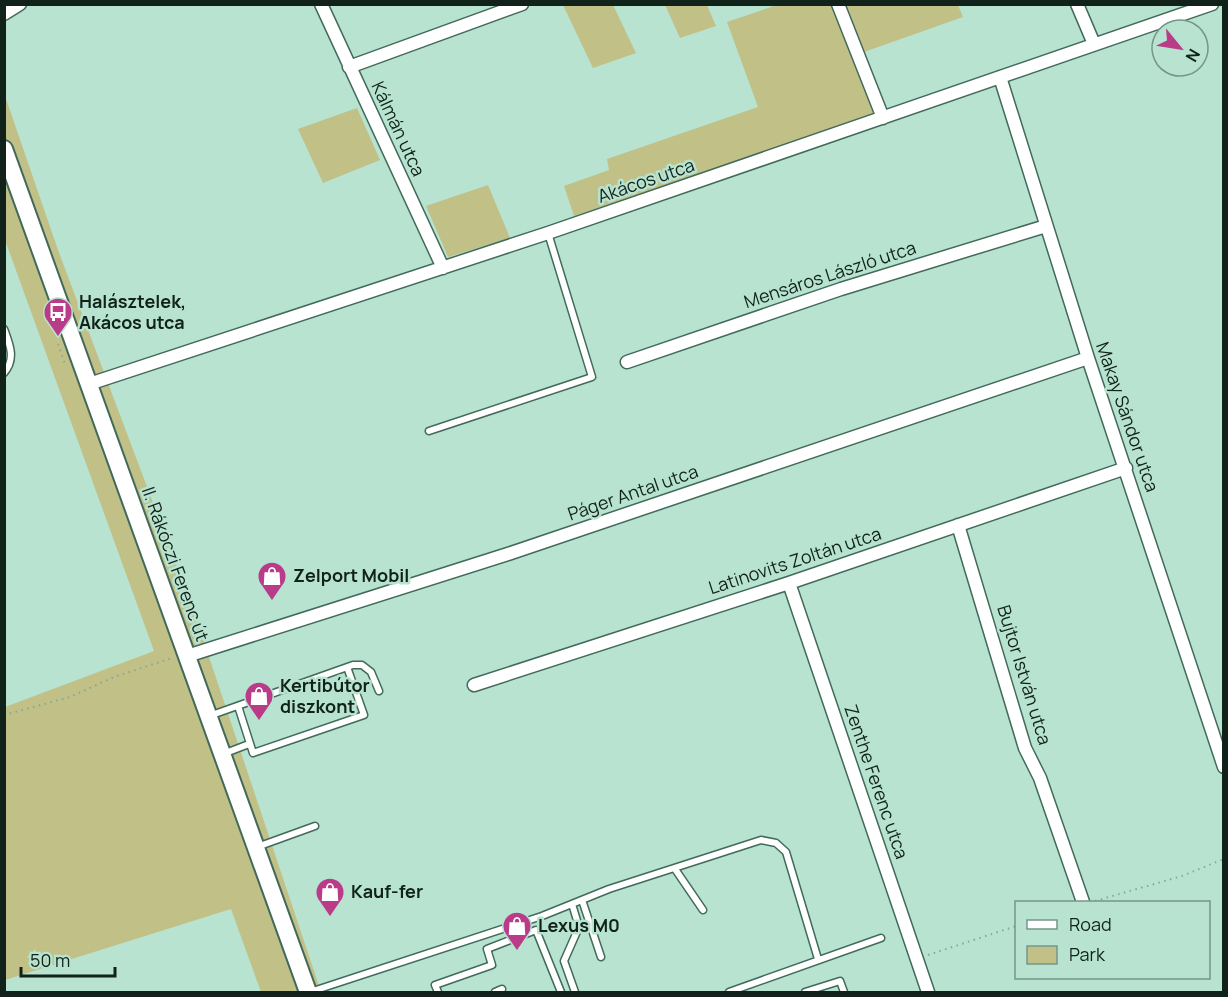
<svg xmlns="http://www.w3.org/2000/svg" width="1228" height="997" font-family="Manrope,sans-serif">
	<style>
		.green { fill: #c1c087 }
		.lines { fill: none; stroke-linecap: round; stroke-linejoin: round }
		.lane-casing { stroke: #426a5a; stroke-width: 9 }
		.street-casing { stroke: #426a5a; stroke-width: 15 }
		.secondary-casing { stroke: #426a5a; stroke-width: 20 }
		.path { stroke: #85a899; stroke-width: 2; stroke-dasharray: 1.5 4.5; stroke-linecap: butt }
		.lane { stroke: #fff; stroke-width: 6 }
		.street { stroke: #fff; stroke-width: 12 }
		.secondary { stroke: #fff; stroke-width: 16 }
		.labels { text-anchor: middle; stroke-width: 5; stroke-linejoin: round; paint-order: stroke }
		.street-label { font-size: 18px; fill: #11221b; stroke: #b7e3d0 }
		.poi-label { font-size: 18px; font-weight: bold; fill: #11221b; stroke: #b7e3d0; text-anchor: start }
	</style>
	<rect width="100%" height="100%" fill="#b7e3d0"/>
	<path class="green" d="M563,5H613L636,53L593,68Z
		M665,5H707L716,26L680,38Z
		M777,5H835L874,116L574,216L564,186L609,170L607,159L758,107L727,22Z
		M846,5H958L963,17L864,52Z
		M4,93L58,250L194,612L321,992H261L231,909L5,980V707L154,651L5,240Z
		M357,108L380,160L323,183L298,129Z
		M488,185L510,238L448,257L426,206Z"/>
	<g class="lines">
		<g class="lane-casing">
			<path id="lane" d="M4,329C10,345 16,359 4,373
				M429,431L592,377L548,233
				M238,706L253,753L364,715L347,667
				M209,716L353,665H362L371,672L379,691
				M223,754L249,744
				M257,847L315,826
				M675,869L703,910
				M582,900L601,957
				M572,904L579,927L564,961L575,992
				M310,992L542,916L609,889L761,840L776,843L786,852L818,959
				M438,992L435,985L492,965L487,949L536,930L561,992
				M495,992L502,989
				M729,992L881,938
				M805,992L840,981L844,992"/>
		</g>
		<g class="street-casing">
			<path id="street" d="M321,4L443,268
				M838,4L883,118
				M1077,4L1094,44
				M4,14L20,4
				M349,67L522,4
				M1000,77L1088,358L1224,767
				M627,362L841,289L1046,226
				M89,384L548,233L1212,4
				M958,525L1025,748L1040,778L1083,902
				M789,583L928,992
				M187,656L508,554L1088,358
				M474,685L789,583L1126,468"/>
		</g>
		<g class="secondary-casing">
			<path id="secondary" d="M4,149L308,992"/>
		</g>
		<path class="path" d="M58,344L65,364
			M4,715L70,697L114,677L172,658
			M1095,901L1182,876L1224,859
			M928,955L1016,926"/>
		<use href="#lane" class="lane"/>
		<use href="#street" class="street"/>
		<use href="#secondary" class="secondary"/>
	</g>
	<defs>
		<g id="bus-pin" transform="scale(1.5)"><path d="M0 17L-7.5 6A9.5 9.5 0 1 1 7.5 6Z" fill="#ba3c89" stroke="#b7e3d0"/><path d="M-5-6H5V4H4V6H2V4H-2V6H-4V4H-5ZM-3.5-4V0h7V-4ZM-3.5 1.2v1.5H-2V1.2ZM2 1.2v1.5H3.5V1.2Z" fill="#fff"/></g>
		<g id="shop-pin" transform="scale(1.5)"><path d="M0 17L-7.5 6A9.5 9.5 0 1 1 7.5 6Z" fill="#ba3c89" stroke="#b7e3d0"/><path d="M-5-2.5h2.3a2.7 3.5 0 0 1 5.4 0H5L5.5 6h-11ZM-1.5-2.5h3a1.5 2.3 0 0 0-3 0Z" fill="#fff"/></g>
	</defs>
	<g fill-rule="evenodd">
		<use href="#bus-pin" x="58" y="312"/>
		<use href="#shop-pin" x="272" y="576"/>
		<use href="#shop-pin" x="259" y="696"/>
		<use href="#shop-pin" x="330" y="892"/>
		<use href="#shop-pin" x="517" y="926"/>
	</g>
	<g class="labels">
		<g class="street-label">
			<text transform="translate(398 129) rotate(65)" y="6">Kálmán utca</text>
			<text transform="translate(646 181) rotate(-19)" y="6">Akácos utca</text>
			<text transform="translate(830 275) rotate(-18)" y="6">Mensáros László utca</text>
			<text transform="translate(1127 417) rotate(71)" y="6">Makay Sándor utca</text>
			<text transform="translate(633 493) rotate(-19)" y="6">Páger Antal utca</text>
			<text transform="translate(795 561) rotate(-18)" y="6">Latinovits Zoltán utca</text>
			<text transform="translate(175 564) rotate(70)" y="6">II. Rákóczi Ferenc út</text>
			<text transform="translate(1024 675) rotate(73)" y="6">Bujtor István utca</text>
			<text transform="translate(876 782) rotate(71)" y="6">Zenthe Ferenc utca</text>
		</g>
		<g class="poi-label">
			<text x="79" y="308">Halásztelek,<tspan x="79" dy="21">Akácos utca</tspan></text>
			<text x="293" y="582">Zelport Mobil</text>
			<text x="280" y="692">Kertibútor<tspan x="280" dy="21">diszkont</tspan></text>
			<text x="351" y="898">Kauf-fer</text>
			<text x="538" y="932">Lexus M0</text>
		</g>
	</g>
	<rect width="1228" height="997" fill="none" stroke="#11221b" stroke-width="12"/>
	<rect x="1015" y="901" width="195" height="78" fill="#b7e3d0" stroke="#759688" stroke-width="1.5"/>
	<rect x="1027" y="920" width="30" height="9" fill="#ffffff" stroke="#759688" stroke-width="1.5"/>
	<text x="1069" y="931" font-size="18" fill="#11221b">Road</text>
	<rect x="1027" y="946" width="30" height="18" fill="#c1c087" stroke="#759688" stroke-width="1.5"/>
	<text x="1069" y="961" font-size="18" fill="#11221b">Park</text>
	<g transform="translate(1180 48) rotate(120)"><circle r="28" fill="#b7e3d0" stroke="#759688" stroke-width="1.5"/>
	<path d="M0-4.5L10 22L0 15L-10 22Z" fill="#ba3c89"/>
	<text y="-9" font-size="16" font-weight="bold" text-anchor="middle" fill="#11221b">N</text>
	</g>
	<path d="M21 967v9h94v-9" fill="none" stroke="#11221b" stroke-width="3"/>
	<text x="30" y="967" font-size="18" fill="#11221b" stroke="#b7e3d0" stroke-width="4.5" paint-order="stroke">50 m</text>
</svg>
